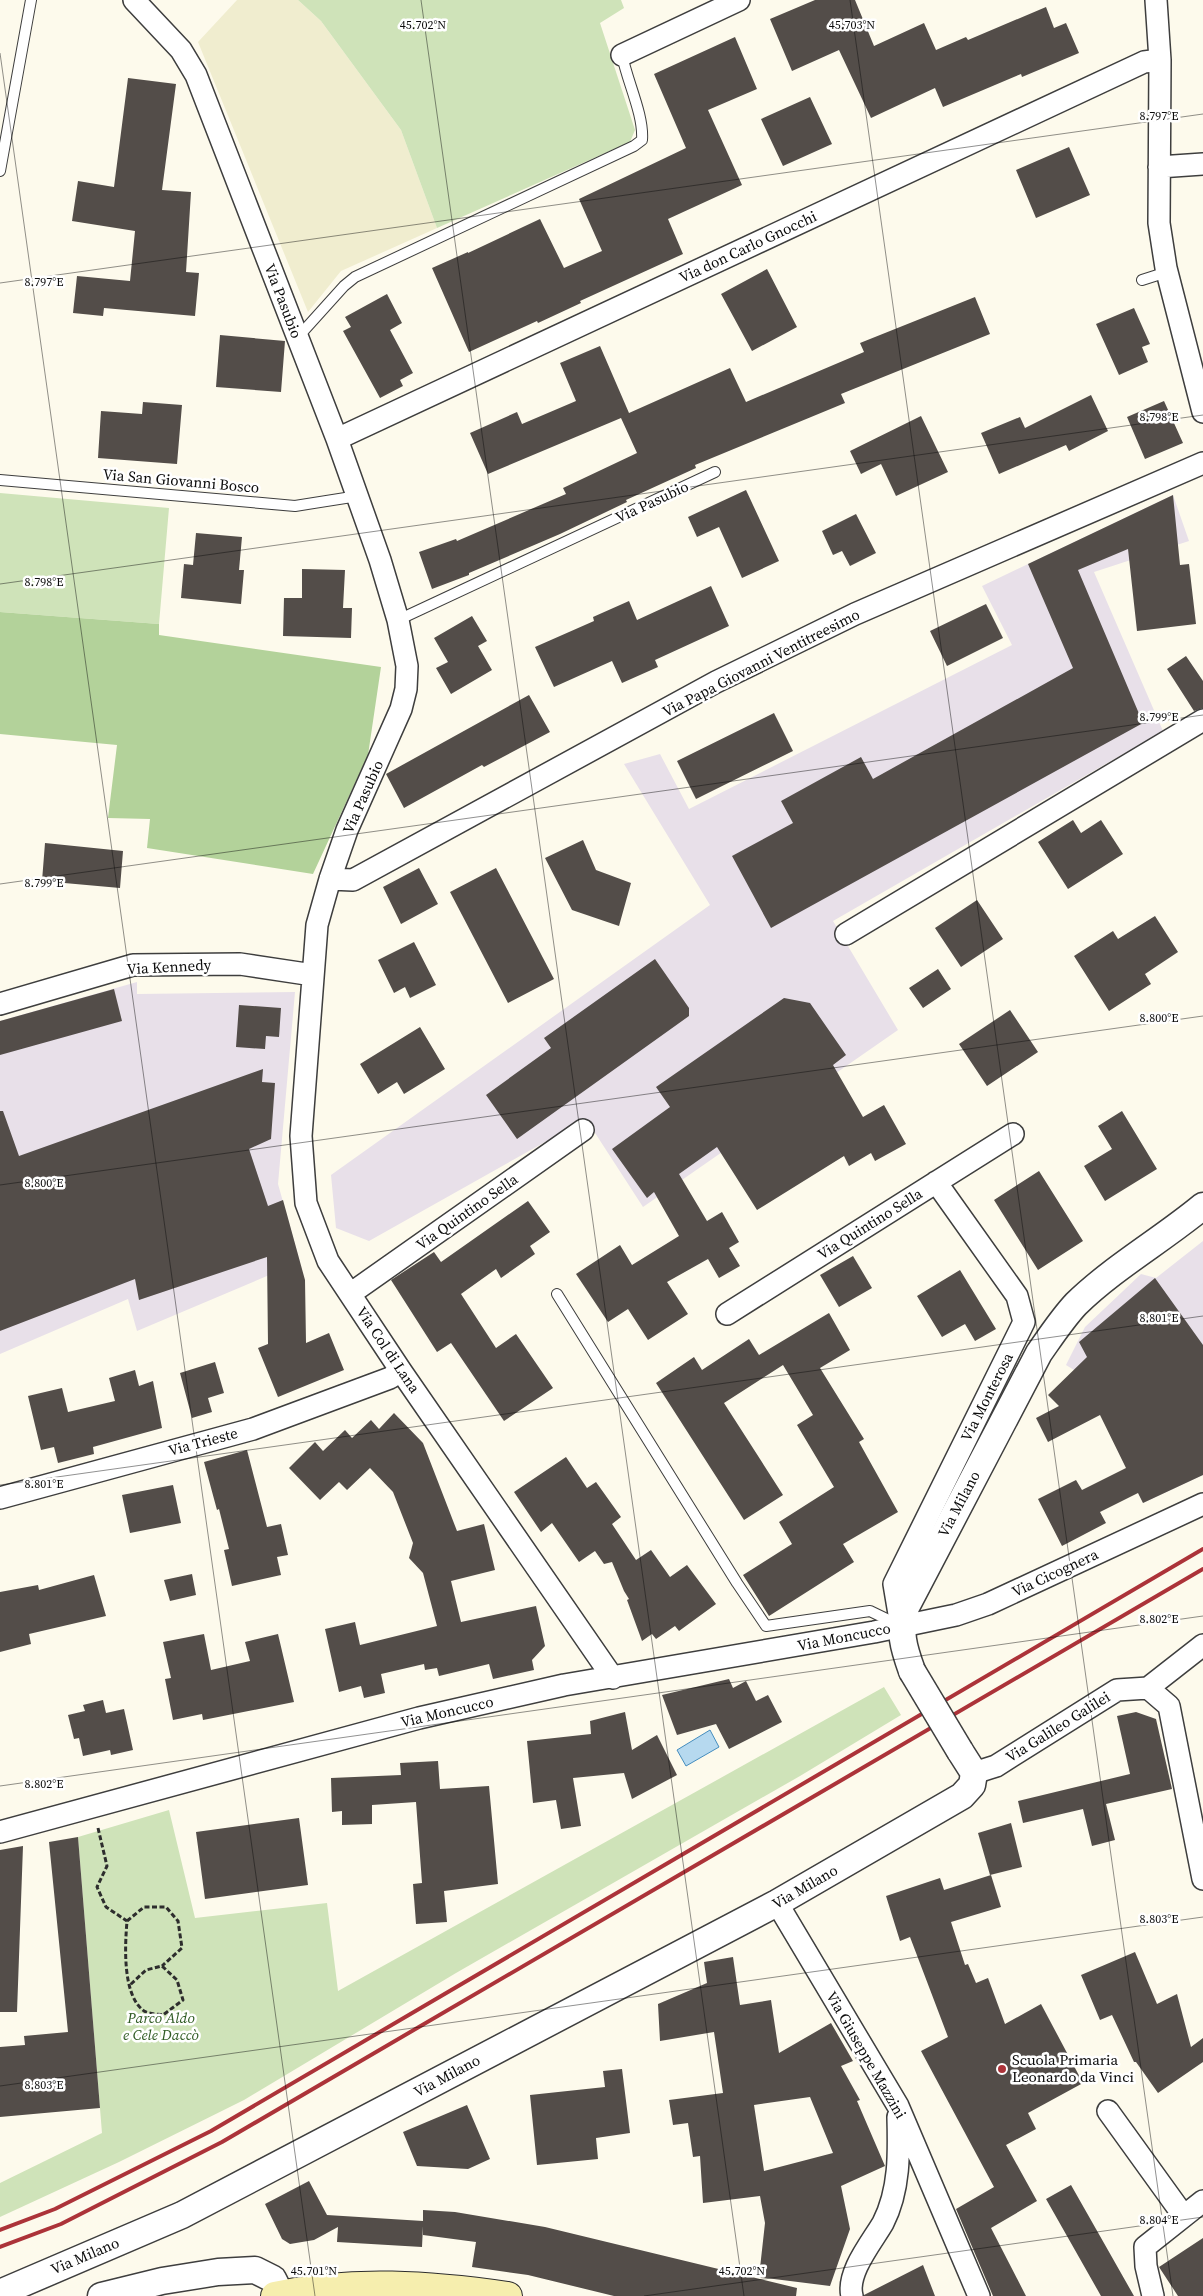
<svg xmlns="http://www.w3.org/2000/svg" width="1203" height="2296" font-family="'Source Serif 4',serif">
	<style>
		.industrial { fill: #e8e0e9 }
		.farmland { fill: #f0edcf }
		.green { fill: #cfe3b9 }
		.forest { fill: #b3d29a }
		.water { fill: #b6d9ef; stroke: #458dbe }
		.building { fill: #534d49; fill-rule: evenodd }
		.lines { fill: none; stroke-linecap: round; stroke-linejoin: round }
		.service-casing { stroke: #3e3e3e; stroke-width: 12 }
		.minor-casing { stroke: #3e3e3e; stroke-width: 24 }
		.tertiary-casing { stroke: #3e3e3e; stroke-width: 29 }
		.secondary-casing { stroke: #2d2d2d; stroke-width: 30 }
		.path { stroke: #2d2d2d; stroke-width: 3; stroke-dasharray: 5 2.5; stroke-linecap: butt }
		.service { stroke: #fff; stroke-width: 10 }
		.minor { stroke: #fff; stroke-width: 21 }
		.tertiary { stroke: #fff; stroke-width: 26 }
		.secondary { stroke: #f6eeae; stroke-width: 28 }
		.rail { stroke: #ac3339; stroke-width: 4 }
		.tertiary-bridge-casing { stroke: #3e3e3e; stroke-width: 29; stroke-linecap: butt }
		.tertiary-bridge { stroke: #fff; stroke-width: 26 }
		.ticks { fill: none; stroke: #0b0b0b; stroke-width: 1; stroke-opacity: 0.45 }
		.poi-dot { fill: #ac3339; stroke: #fff; stroke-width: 2 }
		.labels { text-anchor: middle; stroke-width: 5; stroke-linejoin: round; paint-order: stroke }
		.street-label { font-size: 15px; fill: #0b0b0b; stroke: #fff }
		.park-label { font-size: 15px; font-style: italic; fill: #2f5b23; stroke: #fff }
		.poi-label { font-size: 15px; fill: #0b0b0b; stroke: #fff; text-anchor: start }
		.ticks-label { font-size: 12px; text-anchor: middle; fill: #0b0b0b; stroke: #fff; stroke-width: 5; stroke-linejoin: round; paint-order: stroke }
	</style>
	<rect width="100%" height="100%" fill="#fdfaec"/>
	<path class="industrial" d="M1173,495L1189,541L1094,572L1163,731L833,921L898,1030L643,1207L586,1119L369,1241L336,1228L331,1175L710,905L624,764L660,754L689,809L1012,645L982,586Z
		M137,982V994L295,992L278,1184L300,1262L137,1331L128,1299L0,1354V1021Z
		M1203,1241V1475L1143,1503L1082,1375L1066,1365L1085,1327L1141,1274L1156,1278Z"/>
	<path class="farmland" d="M237,0H298L321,21L401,130L437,228L341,271L308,312L198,42Z"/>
	<path class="green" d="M298,0H621L624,8L600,23L635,130L630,142L437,228L401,130L321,21Z
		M0,493L169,508L159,624L0,612Z
		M884,1687L901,1715L800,1776L456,1973L244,2100L119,2162L0,2217V2183L102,2133L78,1837L169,1810L195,1918L327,1903L338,1991Z"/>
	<path class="forest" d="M0,612L159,624V635L381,667L368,755L313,874L147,848L150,819L108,818L117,745L0,734Z"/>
	<path class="water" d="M710,1730L719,1747L686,1766L677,1750Z"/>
	<path class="building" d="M815,0H855L874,46L924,23L936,50L966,37L968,40L1046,7L1054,28L1066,23L1079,53L1022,77L1021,74L943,107L935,88L871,118L839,50L792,71L770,19Z
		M735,37L757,89L708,110L742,185L668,219L683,254L580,301L581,303L538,323L537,321L469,352L432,268L468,252V253L540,219L564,268L602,251L579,199L686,148L654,74Z
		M128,78L176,84L162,190L191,192L186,272L199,273L195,316L104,308L103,316L73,313L77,276L130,281L135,231L72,221L78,181L114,187Z
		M810,97L832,144L783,166L761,119Z
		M1069,147L1090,195L1036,218L1016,170Z
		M767,269L797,327L752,351L721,294Z
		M387,294L402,323L390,330L413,373L400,380L403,386L380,398L343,331L351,327L345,317Z
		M975,297L990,334L841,394L845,403L695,465L696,468L626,500L627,502L560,534L469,573V575L432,589L419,552L456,539L457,541L566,494L563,488L637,453L621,418L488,474L470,433L517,412L522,424L576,401L560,363L600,346L629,413L730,368L746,402L864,352L860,343Z
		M1134,308L1150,344L1142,347L1148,362L1119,375L1096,324Z
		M220,335L285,341L281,392L216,387Z
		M1091,395L1108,431L1069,451L1066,445L999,474L981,433L1020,417L1025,428Z
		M1164,401L1183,443L1145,459L1127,417Z
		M143,402L182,405L177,464L98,458L101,411L142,414Z
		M921,416L948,472L896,496L881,464L861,474L850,451Z
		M746,490L779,561L742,578L719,527L697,537L688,517Z
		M1173,495L1180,565L1189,564L1196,624L1137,631L1128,549L1078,570L1143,723L771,928L732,856L793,823L781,801L861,757L873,779L1073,668L1028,564Z
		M856,514L876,553L850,566L842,551L833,555L822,531Z
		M196,533L242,537L239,570H244L241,604L181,598L184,564L193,565Z
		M302,569L345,570L343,608H352L351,638L283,636L284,598H302Z
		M711,586L729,626L655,660L658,667L622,683L612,661L554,687L535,647L594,621L593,617L629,601L637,620Z
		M986,604L1003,638L947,666L930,631Z
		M472,616L487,641L478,646L492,670L451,694L436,668L448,662L434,638Z
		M1186,656L1203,681V708L1194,711L1167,669Z
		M529,695L550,732L484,767L482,765L404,808L386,774Z
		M774,713L793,751L696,799L677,761Z
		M1073,820L1081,833L1101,820L1123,854L1068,889L1038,842Z
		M583,840L596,870L631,883L619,926L572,910L545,858Z
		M45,843L123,851L120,888L42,881Z
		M419,868L438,904L401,924L383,887Z
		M496,868L554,979L508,1003L450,892Z
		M977,900L1003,939L961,967L935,928Z
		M1155,916L1178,952L1145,974L1151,984L1109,1011L1074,956L1113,931L1118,939Z
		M414,942L436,985L410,998L405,987L394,993L378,960Z
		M655,959L689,1008V1016L517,1139L486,1095L551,1048L544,1038Z
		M938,969L951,989L923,1008L909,988Z
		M114,989L122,1021L0,1055V1021Z
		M784,998L810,1003L846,1055L833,1065L863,1117L884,1105L906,1144L875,1161L871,1153L849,1166L844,1156L757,1210L717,1147L679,1174L707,1221L722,1212L739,1242L729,1248L740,1266L719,1278L708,1259L667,1282L688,1314L648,1340L628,1309L608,1322L576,1274L620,1245L632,1265L679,1236L654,1192L647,1198L612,1149L670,1107L656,1087Z
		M239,1005L281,1008L279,1037L266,1036L265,1049L236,1047Z
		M1010,1010L1038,1052L987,1086L959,1044Z
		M420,1027L445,1069L404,1094L397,1082L378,1094L360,1064Z
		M263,1069L262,1082L275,1083L271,1139L249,1149L268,1206L283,1200L305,1280L306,1343L329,1333L344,1370L278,1397L258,1348L268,1344L267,1257L139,1300L135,1279L0,1331V1111H3L19,1156Z
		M1122,1111L1157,1169L1105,1201L1084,1166L1112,1149L1098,1126Z
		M1039,1171L1083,1241L1038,1270L994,1200Z
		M528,1201L550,1232L530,1246L535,1254L501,1278L496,1269L461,1294L496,1348L516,1334L553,1388L504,1421L451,1343L437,1352L391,1280L434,1252L441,1262Z
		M853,1256L872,1288L839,1307L820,1275Z
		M960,1270L996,1329L975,1341L965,1324L942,1337L917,1296Z
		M1155,1278L1203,1345V1475L1143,1503L1138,1493L1100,1512L1106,1523L1062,1546L1038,1499L1076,1480L1082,1490L1126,1468L1100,1415L1048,1442L1036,1418L1059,1406L1048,1395L1087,1357L1079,1342Z
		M829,1313L850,1350L820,1368L864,1439L859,1442L898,1512L843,1544L854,1562L769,1616L743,1575L792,1544L779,1522L834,1487L797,1425L813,1415L783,1365L724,1403L783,1495L744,1520L656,1383L694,1357L702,1370L749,1339L759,1355Z
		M215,1362L224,1393L208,1398L212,1412L192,1418L180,1373Z
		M135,1370L139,1386L153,1381L162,1428L93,1447L94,1454L58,1463L54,1447L41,1450L28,1396L62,1388L68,1412L115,1401L109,1378Z
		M394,1413L423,1443L457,1531L484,1524L495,1570L451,1581L461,1622L536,1606L545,1646L532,1660L534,1670L493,1679L489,1664L439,1676L437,1668L425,1670L424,1664L381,1674L385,1693L364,1698L361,1686L339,1692L325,1629L355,1622L360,1645L437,1626L423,1573L409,1558L413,1543L393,1492L370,1468L347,1490L339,1482L320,1500L289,1468L315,1442L323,1451L345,1430L352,1438L371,1420L379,1429Z
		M247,1450L267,1527L281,1524L288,1555L277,1557L281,1575L232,1586L224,1550L229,1549L219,1509L217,1510L204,1462Z
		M566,1457L587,1488L596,1482L621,1517L612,1524L636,1560L651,1550L670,1577L687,1565L716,1604L679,1631L675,1626L656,1639L652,1634L642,1641L627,1600L629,1599L624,1591L612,1562L604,1564L595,1551L579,1562L552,1523L541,1532L514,1492Z
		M173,1485L181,1523L130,1533L122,1495Z
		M192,1574L196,1595L170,1601L164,1580Z
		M94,1575L106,1616L29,1634L31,1644L0,1652V1592L38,1585L39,1590Z
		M204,1634L211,1670L250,1661L245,1642L278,1634L294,1702L203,1720L202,1714L173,1720L165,1679L171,1678L163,1642Z
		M729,1679L733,1688L746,1681L756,1701L768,1695L782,1722L729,1749L716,1724L677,1735L662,1695Z
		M103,1700L106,1713L124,1709L133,1750L111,1755L110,1750L83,1756L79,1738L74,1739L68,1715L85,1711L83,1705Z
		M625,1712L632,1750L657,1735L677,1775L632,1799L624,1773L573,1778L581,1826L561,1829L556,1800L533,1803L527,1741L591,1734L590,1721Z
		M1136,1712L1156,1719L1172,1789L1106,1804L1115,1840L1092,1846L1083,1809L1023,1823L1018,1801L1130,1774L1117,1716Z
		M438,1761L440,1789L489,1786L498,1884L444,1891L447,1922L416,1924L413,1884L422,1883L416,1802L372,1805V1824L342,1825V1811L332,1812L331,1778L401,1775L400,1763Z
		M299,1818L308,1885L205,1899L196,1832Z
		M1011,1823L1022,1867L990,1875L978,1833Z
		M78,1837L100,2108L0,2117V2047L25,2045L24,2036L68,2032L49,1842Z
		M23,1846L17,2012H0V1850Z
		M991,1875L1001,1907L951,1922L965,1965L968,1964L976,1983L988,1978L1005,2024L1041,2004L1083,2083L1028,2113L1036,2129L1006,2145L1037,2201L991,2228L1026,2296H993L956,2209L994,2187L921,2051L948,2037L910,1937L900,1941L886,1896L940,1878L944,1890Z
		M1135,1952L1157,2004L1177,1994L1191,2047L1203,2038V2062L1158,2093L1136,2062H1134L1112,2015L1100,2020L1081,1975Z
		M733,1957L740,2005L771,2000L779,2053L831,2023L853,2061L841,2066L860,2100L857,2101L885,2166L841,2186L850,2229L830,2286L759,2277L765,2223L760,2196L703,2203L700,2156L693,2157L688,2123L673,2125L669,2100L723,2093L714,2032L660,2041L658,2004L707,1983L704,1962ZM810,2097L833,2153L764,2171L754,2105Z
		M622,2069L630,2133L596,2138L598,2159L537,2165L530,2095L605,2087L603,2071Z
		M467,2105L490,2159L468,2169L417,2166L403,2132Z
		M309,2181L327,2215L423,2221V2210L455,2212L545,2227L797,2288L796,2296H614L528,2275L472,2267L476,2242L423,2235V2226L422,2247L337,2242L338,2227L314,2240L290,2244L282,2239L265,2204Z
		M1071,2185L1096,2229L1134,2296H1101L1046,2199Z
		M1203,2238V2296H1178L1159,2267Z
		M923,2265L935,2296H864V2295Z"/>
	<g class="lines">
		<g class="service-casing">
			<path id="service" d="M0,171L31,0
				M1142,280L1167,272
				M298,337L344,286L355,277L634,146L642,140C644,115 627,81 622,55
				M0,480L295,506L358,496
				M398,620L715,472
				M557,1294L737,1583L766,1626L870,1611L899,1625"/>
		</g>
		<g class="minor-casing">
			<path id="minor" d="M134,0L181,50L196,75L337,439L380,560L398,620L407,666L406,689L401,709L347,830L330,879L317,925L301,1136L306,1203L328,1261L401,1371L613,1678
				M1156,0L1160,60L1159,223L1166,268L1203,412
				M622,55L739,0
				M1159,167L1203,164
				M337,439L1144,62L1160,60
				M330,879L353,880L716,682L855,614L1203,463
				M846,934L1203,720
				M0,1004L133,965L240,964L313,975
				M350,1294L583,1130
				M727,1314L1013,1134
				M0,1498L253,1429L390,1378L401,1371
				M901,1626L894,1584L1024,1322L1017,1296L936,1182
				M1148,1688L1203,1645
				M974,1773L996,1766L1117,1690L1148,1688L1169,1706L1203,1879
				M0,1832L419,1718L564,1685L874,1632L956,1615L988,1604L1203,1504
				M777,1903L898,2106L979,2296
				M1108,2111L1183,2215
				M852,2296C846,2273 872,2242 883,2223C900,2190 899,2152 898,2117
				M1153,2296L1146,2266L1145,2247L1203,2201"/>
		</g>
		<g class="tertiary-casing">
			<path id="tertiary" d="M912,1671C903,1646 899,1633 906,1607L1039,1353C1051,1336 1062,1319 1076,1304C1114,1267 1162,1240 1203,1206
				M0,2293L182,2215L777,1903L962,1796L972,1785L974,1773L960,1751
				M101,2296L162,2281L218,2272L255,2270L273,2279L281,2295"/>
		</g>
		<g class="secondary-casing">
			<path id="secondary" d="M275,2296C353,2279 431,2285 508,2296"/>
		</g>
		<path class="path" d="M98,1828L107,1866L97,1887L106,1907L127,1921C125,1945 122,1995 144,2011C149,2014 158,2014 163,2015L183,2000L177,1980L162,1966L146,1970L130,1985
			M127,1921L144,1907H166L178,1921L182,1948L162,1966"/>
		<use href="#service" class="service"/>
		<use href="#minor" class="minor"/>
		<use href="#tertiary" class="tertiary"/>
		<use href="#secondary" class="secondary"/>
		<path class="rail" d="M0,2230L55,2209L211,2131L1203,1549
			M0,2247L61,2224L222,2142L1203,1569"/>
		<g class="tertiary-bridge-casing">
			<path id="tertiary-bridge" d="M912,1671L960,1751"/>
		</g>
		<use href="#tertiary-bridge" class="tertiary-bridge"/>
	</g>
	<path class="ticks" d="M421,0L744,2296M850,0L1173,2296M0,53L315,2296M0,283L1203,114M0,584L1203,415M0,884L1203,715M0,1185L1203,1016M0,1485L1203,1316M0,1786L1203,1616M0,2086L1203,1917M644,2296L1203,2217"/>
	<circle class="poi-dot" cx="1002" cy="2069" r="5"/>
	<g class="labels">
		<g class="street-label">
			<text transform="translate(748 247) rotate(-25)" y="5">Via don Carlo Gnocchi</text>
			<text transform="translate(283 301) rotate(69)" y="5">Via Pasubio</text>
			<text transform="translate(181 481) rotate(5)" y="5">Via San Giovanni Bosco</text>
			<text transform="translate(652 502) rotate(-25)" y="5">Via Pasubio</text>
			<text transform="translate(761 663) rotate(-27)" y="5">Via Papa Giovanni Ventitreesimo</text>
			<text transform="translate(363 797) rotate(-66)" y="5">Via Pasubio</text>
			<text transform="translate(169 967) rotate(-3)" y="5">Via Kennedy</text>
			<text transform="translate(467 1212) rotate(-35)" y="5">Via Quintino Sella</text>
			<text transform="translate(870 1224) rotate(-32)" y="5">Via Quintino Sella</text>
			<text transform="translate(388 1350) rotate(56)" y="5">Via Col di Lana</text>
			<text transform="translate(987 1397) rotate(-63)" y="5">Via Monterosa</text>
			<text transform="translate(203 1442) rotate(-15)" y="5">Via Trieste</text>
			<text transform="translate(959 1504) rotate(-62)" y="5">Via Milano</text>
			<text transform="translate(1055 1573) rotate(-25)" y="5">Via Cicognera</text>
			<text transform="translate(844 1637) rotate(-11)" y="5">Via Moncucco</text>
			<text transform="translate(447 1712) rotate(-13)" y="5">Via Moncucco</text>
			<text transform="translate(1058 1727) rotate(-32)" y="5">Via Galileo Galilei</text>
			<text transform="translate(805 1887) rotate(-30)" y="5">Via Milano</text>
			<text transform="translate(866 2055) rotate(60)" y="5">Via Giuseppe Mazzini</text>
			<text transform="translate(447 2076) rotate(-28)" y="5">Via Milano</text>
			<text transform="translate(85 2256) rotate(-23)" y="5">Via Milano</text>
		</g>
		<g class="park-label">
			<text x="161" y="2023">Parco Aldo<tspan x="161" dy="17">e Cele Daccò</tspan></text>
		</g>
		<g class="poi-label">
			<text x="1012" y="2065">Scuola Primaria<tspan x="1012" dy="17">Leonardo da Vinci</tspan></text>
		</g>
	</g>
	<g class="ticks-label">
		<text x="423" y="29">45.702°N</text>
		<text x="852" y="29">45.703°N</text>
		<text x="1159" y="120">8.797°E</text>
		<text x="44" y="286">8.797°E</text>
		<text x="1159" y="421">8.798°E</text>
		<text x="44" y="586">8.798°E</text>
		<text x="1159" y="721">8.799°E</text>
		<text x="44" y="887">8.799°E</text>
		<text x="1159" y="1022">8.800°E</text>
		<text x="44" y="1187">8.800°E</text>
		<text x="1159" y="1322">8.801°E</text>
		<text x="44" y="1488">8.801°E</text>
		<text x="1159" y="1623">8.802°E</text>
		<text x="44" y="1788">8.802°E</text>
		<text x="1159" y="1923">8.803°E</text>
		<text x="44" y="2089">8.803°E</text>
		<text x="1159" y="2224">8.804°E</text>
		<text x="314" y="2275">45.701°N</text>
		<text x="742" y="2275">45.702°N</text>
	</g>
</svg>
